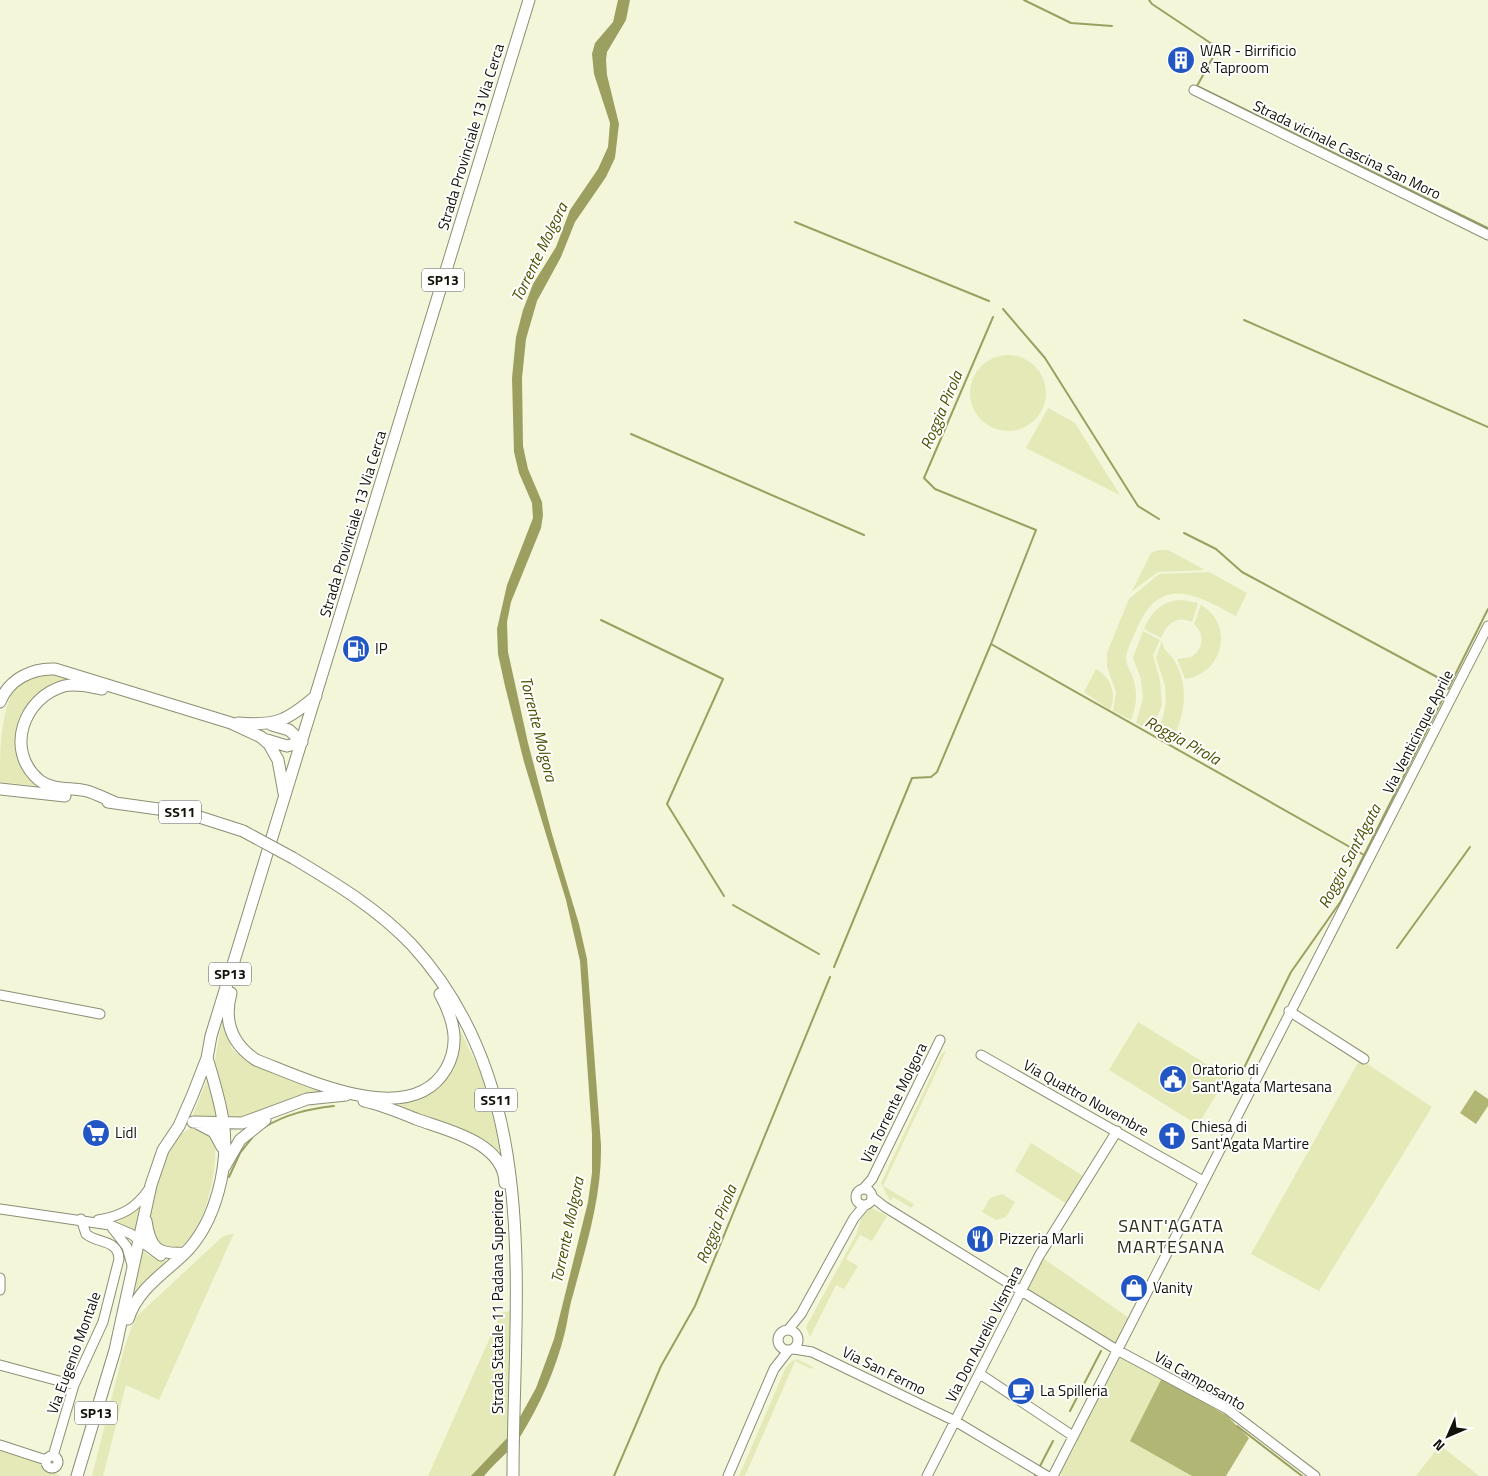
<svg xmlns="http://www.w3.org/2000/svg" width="1488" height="1476" font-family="'Titillium Web',sans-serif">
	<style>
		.green { fill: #e4e9b7 }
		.forest { fill: #b1b675 }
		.water { fill: #9ba060 }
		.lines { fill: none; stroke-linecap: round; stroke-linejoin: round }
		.stream { stroke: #9ba060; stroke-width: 2 }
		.minor-casing { stroke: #8c8f74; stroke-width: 11 }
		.major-casing { stroke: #8c8f74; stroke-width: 13 }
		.minor { stroke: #fff; stroke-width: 9 }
		.major { stroke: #fff; stroke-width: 11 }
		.major-bridge-casing { stroke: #8c8f74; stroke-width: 13; stroke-linecap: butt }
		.major-bridge { stroke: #fff; stroke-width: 11 }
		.labels { text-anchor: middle; stroke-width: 4; stroke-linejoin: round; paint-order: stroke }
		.shield { fill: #fff; stroke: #585952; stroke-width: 1 }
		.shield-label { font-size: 14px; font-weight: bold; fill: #111208 }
		.poi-label { font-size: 15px; fill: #111208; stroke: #fff; text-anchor: start }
		.street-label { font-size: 15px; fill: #111208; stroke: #fff }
		.water-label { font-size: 16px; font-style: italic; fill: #4c5000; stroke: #fff }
		.quarter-label { font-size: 18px; letter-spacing: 1px; fill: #2e3019; stroke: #fff }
	</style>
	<rect width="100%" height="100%" fill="#f3f6d9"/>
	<path class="green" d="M970 393a38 38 0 1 1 76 0a38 38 0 1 1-76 0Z
		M1048,408L1075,423L1120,495L1026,448Z
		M1158,550H1168L1205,570L1158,572L1132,591L1151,553Z
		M1209,572L1247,593L1236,616C1197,595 1161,573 1137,628C1134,637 1127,648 1126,657C1126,664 1129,669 1132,675C1138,690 1137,706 1131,720L1113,711L1116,692L1107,667V653L1129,599L1159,574Z
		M1181,600L1198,603L1192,622C1176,615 1167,624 1161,638L1144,629C1151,612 1162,601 1181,600Z
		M1201,605C1235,625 1223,674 1185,679L1177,659L1191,657C1204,649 1205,634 1194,624Z
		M1143,631L1160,640L1153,655L1160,680L1162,705L1152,731L1136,723L1143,698L1141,679L1133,658Z
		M1162,641C1163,651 1170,653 1174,660C1190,687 1185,716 1171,742L1156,733L1163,717L1166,702L1165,686L1156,658Z
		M1096,669C1111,678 1117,693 1110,710L1084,692Z
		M48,673L80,679C59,688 12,702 18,733C21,750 32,769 39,786L0,782C0,750 0,695 25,678C32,675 41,675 48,673Z
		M222,1021L232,1049L243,1058L322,1091L293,1098L251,1116L228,1119L214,1065Z
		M456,1021L485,1082L505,1161L492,1152L394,1108L446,1074Z
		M1138,1022L1227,1077L1198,1125L1109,1070Z
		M946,1051L883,1186L914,1204L911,1208L893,1197L890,1201L881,1183L942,1053Z
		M1360,1059L1432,1107L1319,1291L1251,1254Z
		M208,1077L217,1117L194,1116L193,1115Z
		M191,1128L206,1132L215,1142C218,1169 205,1233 180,1247C175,1250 169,1249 164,1249L151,1236C148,1205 159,1142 191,1128Z
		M1031,1143L1086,1178L1070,1206L1015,1171Z
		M1002,1194L1015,1202L1006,1217L996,1220L982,1212L990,1198Z
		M872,1208L887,1216L872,1241L860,1235L846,1259L858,1266L844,1289L836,1285L810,1337L806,1327L857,1233C859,1224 862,1211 872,1208Z
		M139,1209L135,1232L115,1223Z
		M234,1233L159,1400L126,1385L103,1476H92L124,1349L135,1318L222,1237Z
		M141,1249L148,1255L166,1262L134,1294Z
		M1040,1256L1132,1320L1117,1350L1023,1291Z
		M515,1310L513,1436L481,1476H428L501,1313Z
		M1117,1353L1235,1419L1223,1476H1063L1058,1473L1064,1460L1069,1458L1077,1442L1075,1439Z
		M797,1359L813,1367L811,1369L795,1361L745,1476H739L786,1367L792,1361Z
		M0,1442L45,1460L49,1468L60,1476H0Z
		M1440,1445L1479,1476H1416Z"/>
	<path class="forest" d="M1475,1090L1488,1099V1106L1476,1124L1460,1113Z
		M1162,1378L1227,1416L1249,1438L1226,1476H1192L1130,1441Z"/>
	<path class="water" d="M618,0H630L626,20L607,52L606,60L607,75L619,124L615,158L606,177L575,222L561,257L537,301L526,339L522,378L523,446L528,469L542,502L543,515L541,528L511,602L507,622L508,652L528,743L552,834L579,924L587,959L601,1145C602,1197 586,1246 573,1295C569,1307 568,1320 565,1332C556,1369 540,1405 520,1437C510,1452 495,1462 484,1476H471L510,1435L536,1388L554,1339L588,1202L592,1173V1134L580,961L566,900L524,762L505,686L498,654L497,629L507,585L533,518L532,503L519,473L514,452L512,378L516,337L523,310L533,284L556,247L570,210L598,169L608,147L610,123L594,74L592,54L595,43L613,22Z"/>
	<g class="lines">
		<path class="stream" d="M1024,0L1071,23L1112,26
			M1149,0L1152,4L1218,48L1197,86L1488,228
			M795,222L989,301
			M1003,309L1045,358L1138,506L1159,519
			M1244,320L1488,427
			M631,434L864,535
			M1184,533L1216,549L1242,572L1437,677L1449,688
			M601,620L723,679L667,804L724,896
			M991,644L1036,530L935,489L924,478L993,317
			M1448,689L1488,609
			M733,905L819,954
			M1397,948L1470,847
			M834,967L912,778L931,777L937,772L991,644L1364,855
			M1242,1072L1291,972L1341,901L1442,700
			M263,1128C286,1114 308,1109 334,1106
			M229,1177L240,1153L252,1138
			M1070,1411L1101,1351
			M1237,1426L1302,1476
			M1040,1466L1053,1441
			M614,1476L661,1366L695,1306L830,977
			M1035,1476V1475"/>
		<g class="minor-casing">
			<path id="minor" d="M1194,90L1488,235
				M0,995L100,1014
				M1289,1011L1364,1059
				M981,1055L1203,1181
				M856 1197a8 8 0 1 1 16 0a8 8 0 1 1-16 0Z
				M863,1189L872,1179L940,1040
				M872,1197L885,1207L1117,1350L1227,1409L1315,1476
				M0,1209L110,1225L131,1234L161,1256
				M98,1220C122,1216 136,1208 149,1189
				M110,1225L127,1247L132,1265
				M0,1278V1290
				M778 1340a10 10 0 1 1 20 0a10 10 0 1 1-20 0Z
				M788,1330L801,1314L854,1218L865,1205
				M794,1349L812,1352L955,1421L1047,1476
				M0,1365L74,1385
				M980,1374L1073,1436
				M0,1445L46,1460
				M46 1462a6 6 0 1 1 12 0a6 6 0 1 1-12 0Z
				M53,1456L74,1385L103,1322L119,1259C118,1239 98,1244 86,1234L81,1219
				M728,1476L774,1369L788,1351
				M927,1476L1039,1256L1117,1131
				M1053,1476L1488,626"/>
		</g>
		<g class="major-casing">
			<path id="major" d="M102,689C90,687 77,683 64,686C24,697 4,750 39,780C53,791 71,787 87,791C97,794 106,799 116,803
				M0,702C9,679 32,668 55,669L231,723L261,737L269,744L278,760L284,793
				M238,723C276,726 287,721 316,696
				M272,725L289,730L302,742
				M267,740L287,746L302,742
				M0,789L65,796
				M108,802L187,813L243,831
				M293,858C335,883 378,909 412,945C545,1090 513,1296 513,1476
				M231,993C223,1022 232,1044 256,1060C304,1078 410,1131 446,1069C461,1043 453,1018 440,994
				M364,1101C382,1105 399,1112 416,1119C446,1130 504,1142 505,1183
				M193,1122L242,1123L307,1099L346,1095
				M197,1123L214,1132L222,1147
				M225,1166L240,1140L265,1120
				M146,1221C150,1248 157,1255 185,1253
				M128,1319C138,1289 162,1275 184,1254C216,1223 230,1164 223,1121C220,1100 213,1078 207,1058
				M77,1476L115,1350L151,1185L163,1150L179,1126L193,1094L207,1058L211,1036L529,0"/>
		</g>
		<use href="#minor" class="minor"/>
		<use href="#major" class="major"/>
		<g class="major-bridge-casing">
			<path id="major-bridge" d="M243,831L293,858"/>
		</g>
		<use href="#major-bridge" class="major-bridge"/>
	</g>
	<defs>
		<g id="building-disc" transform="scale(1.4375)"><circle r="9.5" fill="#2156c3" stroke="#fff"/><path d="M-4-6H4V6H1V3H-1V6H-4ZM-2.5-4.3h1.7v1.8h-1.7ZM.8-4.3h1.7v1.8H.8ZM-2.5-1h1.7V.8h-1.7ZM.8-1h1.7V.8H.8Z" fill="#fff"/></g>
		<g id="fuel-disc" transform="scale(1.4375)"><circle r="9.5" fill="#2156c3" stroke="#fff"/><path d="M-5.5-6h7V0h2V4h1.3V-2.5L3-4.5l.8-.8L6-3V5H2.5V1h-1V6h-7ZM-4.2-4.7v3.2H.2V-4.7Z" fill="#fff"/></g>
		<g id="civic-disc" transform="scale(1.4375)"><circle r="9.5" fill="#2156c3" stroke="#fff"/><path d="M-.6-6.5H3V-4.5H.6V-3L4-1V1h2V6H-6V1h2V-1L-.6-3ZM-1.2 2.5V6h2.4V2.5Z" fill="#fff"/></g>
		<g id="supermarket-disc" transform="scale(1.4375)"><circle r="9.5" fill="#2156c3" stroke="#fff"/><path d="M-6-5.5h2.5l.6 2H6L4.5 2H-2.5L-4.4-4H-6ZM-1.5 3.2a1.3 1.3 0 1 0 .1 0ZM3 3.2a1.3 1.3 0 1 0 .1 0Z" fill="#fff"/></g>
		<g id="church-disc" transform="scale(1.4375)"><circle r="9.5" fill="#2156c3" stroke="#fff"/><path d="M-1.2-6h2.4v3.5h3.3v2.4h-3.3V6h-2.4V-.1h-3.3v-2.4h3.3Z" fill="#fff"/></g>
		<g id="restaurant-disc" transform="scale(1.4375)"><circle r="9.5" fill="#2156c3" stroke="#fff"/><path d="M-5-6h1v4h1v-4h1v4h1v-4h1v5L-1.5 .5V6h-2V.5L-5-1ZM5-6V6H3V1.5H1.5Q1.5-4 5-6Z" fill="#fff"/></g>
		<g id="shop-disc" transform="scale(1.4375)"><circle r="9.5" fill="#2156c3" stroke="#fff"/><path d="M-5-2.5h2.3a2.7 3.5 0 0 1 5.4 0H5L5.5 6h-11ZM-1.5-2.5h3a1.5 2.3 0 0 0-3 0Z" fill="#fff"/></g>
		<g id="cafe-disc" transform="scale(1.4375)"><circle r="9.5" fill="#2156c3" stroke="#fff"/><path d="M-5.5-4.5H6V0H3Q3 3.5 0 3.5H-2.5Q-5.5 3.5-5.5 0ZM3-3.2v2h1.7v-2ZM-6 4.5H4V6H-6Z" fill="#fff"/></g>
	</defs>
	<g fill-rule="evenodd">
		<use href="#building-disc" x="1181" y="60"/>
		<use href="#fuel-disc" x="356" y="649"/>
		<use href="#civic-disc" x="1173" y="1079"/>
		<use href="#supermarket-disc" x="96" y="1133"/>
		<use href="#church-disc" x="1172" y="1136"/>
		<use href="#restaurant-disc" x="980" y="1239"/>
		<use href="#shop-disc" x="1134" y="1288"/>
		<use href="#cafe-disc" x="1021" y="1391"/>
	</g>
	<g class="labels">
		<g class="shield">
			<rect x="422" y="268.5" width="42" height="23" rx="4"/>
			<rect x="159" y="800.5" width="42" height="23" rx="4"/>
			<rect x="209" y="962.5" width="42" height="23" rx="4"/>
			<rect x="475" y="1088.5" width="42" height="23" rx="4"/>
			<rect x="75" y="1401.5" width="42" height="23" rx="4"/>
		</g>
		<g class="shield-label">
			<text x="443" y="285">SP13</text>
			<text x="180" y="817">SS11</text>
			<text x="230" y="979">SP13</text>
			<text x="496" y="1105">SS11</text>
			<text x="96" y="1418">SP13</text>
		</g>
		<g class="poi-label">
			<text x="1200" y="56">WAR - Birrificio<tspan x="1200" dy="17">&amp; Taproom</tspan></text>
			<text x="375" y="654">IP</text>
			<text x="1192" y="1075">Oratorio di<tspan x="1192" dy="17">Sant'Agata Martesana</tspan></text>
			<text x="1191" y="1132">Chiesa di<tspan x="1191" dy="17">Sant'Agata Martire</tspan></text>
			<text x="115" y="1138">Lidl</text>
			<text x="999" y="1244">Pizzeria Marli</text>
			<text x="1153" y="1293">Vanity</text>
			<text x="1040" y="1396">La Spilleria</text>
		</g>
		<g class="street-label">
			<text transform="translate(471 137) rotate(-73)" y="5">Strada Provinciale 13 Via Cerca</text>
			<text transform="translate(1347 150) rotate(26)" y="5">Strada vicinale Cascina San Moro</text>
			<text transform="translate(353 524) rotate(-73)" y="5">Strada Provinciale 13 Via Cerca</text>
			<text transform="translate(1418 732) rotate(-63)" y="5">Via Venticinque Aprile</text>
			<text transform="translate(1086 1098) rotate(29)" y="5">Via Quattro Novembre</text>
			<text transform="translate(894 1103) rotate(-64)" y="5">Via Torrente Molgora</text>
			<text transform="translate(498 1302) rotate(-90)" y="5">Strada Statale 11 Padana Superiore</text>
			<text transform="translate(984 1334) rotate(-63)" y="5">Via Don Aurelio Vismara</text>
			<text transform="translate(74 1353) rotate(-70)" y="5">Via Eugenio Montale</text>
			<text transform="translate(884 1371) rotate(26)" y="5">Via San Fermo</text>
			<text transform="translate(1200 1381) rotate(30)" y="5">Via Camposanto</text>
		</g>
		<g class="water-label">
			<text transform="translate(539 252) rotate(-64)" y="6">Torrente Molgora</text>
			<text transform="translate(941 410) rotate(-67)" y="6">Roggia Pirola</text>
			<text transform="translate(539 729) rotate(76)" y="6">Torrente Molgora</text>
			<text transform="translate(1183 740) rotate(29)" y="6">Roggia Pirola</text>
			<text transform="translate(1349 856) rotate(-62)" y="6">Roggia Sant'Agata</text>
			<text transform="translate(716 1224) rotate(-68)" y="6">Roggia Pirola</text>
			<text transform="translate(567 1230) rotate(-78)" y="6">Torrente Molgora</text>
		</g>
		<g class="quarter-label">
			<text x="1171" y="1232">SANT'AGATA<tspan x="1171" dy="21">MARTESANA</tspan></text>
		</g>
	</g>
	<g transform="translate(1448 1436) rotate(225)" stroke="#ffffff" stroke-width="4" paint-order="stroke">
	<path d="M0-4L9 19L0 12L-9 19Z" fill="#111208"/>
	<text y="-8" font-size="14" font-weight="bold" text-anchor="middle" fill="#111208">N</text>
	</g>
</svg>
